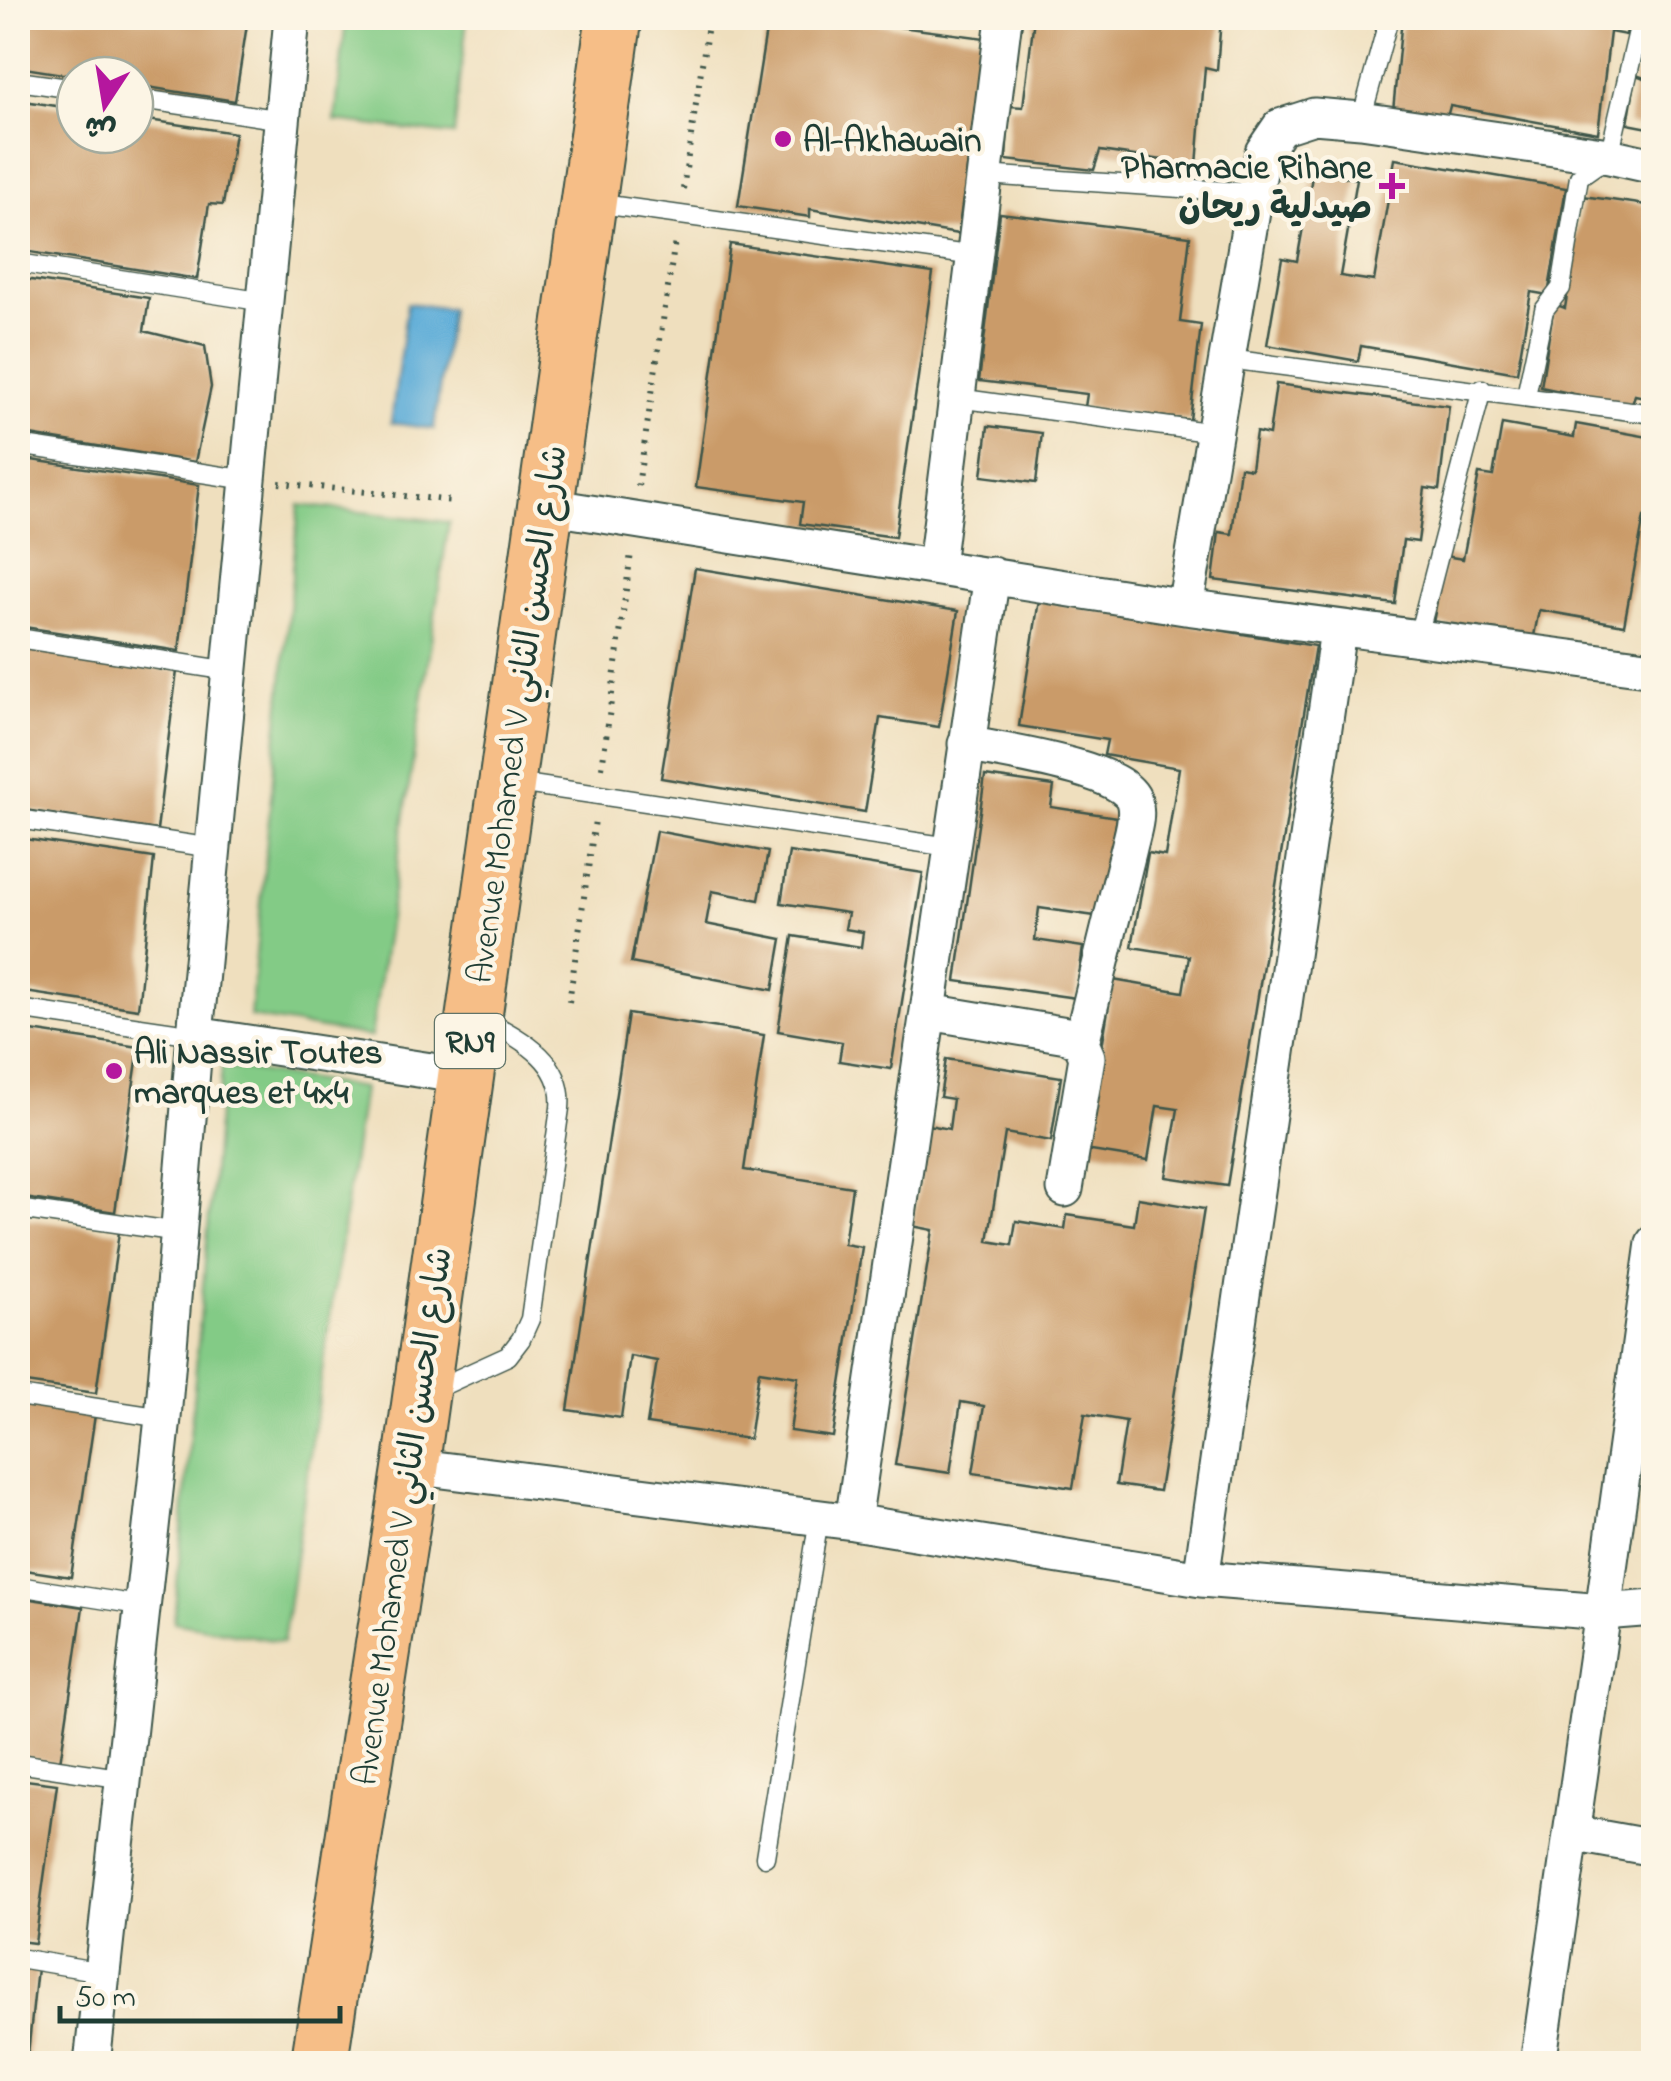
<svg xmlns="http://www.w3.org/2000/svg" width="1671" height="2081" font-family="'Indie Flower','Playpen Sans Arabic',sans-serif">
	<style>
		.green { fill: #83cb86; stroke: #51845d; stroke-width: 2.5 }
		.water { fill: #5eadd8; stroke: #3e7586; stroke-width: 2.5 }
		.building { fill: #ca9b69 }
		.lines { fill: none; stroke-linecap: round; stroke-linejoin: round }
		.service-casing { stroke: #3e5549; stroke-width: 21 }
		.minor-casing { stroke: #3e5549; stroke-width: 39 }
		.primary-casing { stroke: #3e5549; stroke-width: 59 }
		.path { stroke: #3e5549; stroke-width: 6; stroke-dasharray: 2.5 8; stroke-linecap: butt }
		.service { stroke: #fff; stroke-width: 18 }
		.minor { stroke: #fff; stroke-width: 35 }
		.primary { stroke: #f6be87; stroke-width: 55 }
		.poi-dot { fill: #b5179e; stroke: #fcf5e5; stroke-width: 4 }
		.labels { text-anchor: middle; stroke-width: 9; stroke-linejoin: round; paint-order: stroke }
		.shield { fill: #fcf5e5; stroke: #617469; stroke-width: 2.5 }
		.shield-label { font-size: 32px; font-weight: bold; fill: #1f3d34 }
		.poi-label { font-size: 35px; font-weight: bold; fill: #1f3d34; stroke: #fcf5e5; text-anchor: start }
		.street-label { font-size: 35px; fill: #1f3d34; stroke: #fcf5e5 }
	</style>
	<rect width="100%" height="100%" fill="#fcf5e5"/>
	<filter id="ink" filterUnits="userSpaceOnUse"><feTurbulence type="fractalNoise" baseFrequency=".01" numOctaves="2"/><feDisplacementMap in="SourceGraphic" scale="20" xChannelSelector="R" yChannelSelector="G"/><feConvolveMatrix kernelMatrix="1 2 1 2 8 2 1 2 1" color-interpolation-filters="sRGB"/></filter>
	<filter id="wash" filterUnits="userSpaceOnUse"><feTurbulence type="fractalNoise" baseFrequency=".0048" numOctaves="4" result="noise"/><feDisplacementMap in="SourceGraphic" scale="40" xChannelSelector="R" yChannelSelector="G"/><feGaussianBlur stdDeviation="2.25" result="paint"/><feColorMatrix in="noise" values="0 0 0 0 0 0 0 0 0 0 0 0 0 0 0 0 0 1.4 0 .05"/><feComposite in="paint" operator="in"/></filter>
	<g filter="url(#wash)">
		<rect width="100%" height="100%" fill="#efdfbe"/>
		<path class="green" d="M346,18H467L454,135L335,121Z
			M299,505L449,522L371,1037L250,1017Z
			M222,1066L363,1088L283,1642L174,1622Z"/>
		<path class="water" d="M407,303L450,309L434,429L391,423Z"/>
		<g id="blocks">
			<path class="building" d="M18,18H248L235,101L135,85V75L75,76L18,67Z
				M768,18H831L985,38L958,234L810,209V217L738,206Z
				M1034,18H1221L1217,70L1205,67L1197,165L1100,151L1094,170L1006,160L1009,106L1023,107Z
				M1402,18L1428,22V18H1629L1626,35L1610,32L1598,133L1450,106L1446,121L1393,111Z
				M1652,73H1654V129L1628,124L1636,75L1650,80Z
				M18,100L75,109V135H135V118L235,133L223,205L209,204L197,279L18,250Z
				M1395,159L1566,188L1548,295L1531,292L1517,373L1361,346L1358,361L1267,345L1282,258L1297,261L1313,171L1357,179L1340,276L1374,281Z
				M1583,196L1654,206V399L1635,395L1631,406L1541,387L1554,304L1565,308Z
				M1000,213L1190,236L1180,322L1201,325L1190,420L1085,407L1087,394L979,381Z
				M730,244L933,273L895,537L800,524L803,502L696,487Z
				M18,278L149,298L144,331L205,346L211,387L195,462L18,433Z
				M1276,384L1449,406L1439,490L1425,488L1418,542L1403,540L1395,604L1213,580L1219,532L1232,534L1240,467L1251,469L1256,432L1269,435Z
				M1502,424L1574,437L1576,424L1654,438V519L1644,517L1624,625L1539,610L1533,641L1433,623L1445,556L1463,559L1479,474L1493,476Z
				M988,426L1042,433L1036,483L982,476Z
				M18,458L199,485L179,651L18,626Z
				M695,568L958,611L939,727L880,718L865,812L661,778Z
				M1039,600L1315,646L1227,1186L1166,1177L1178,1109L1157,1106L1148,1160L1085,1150L1113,980L1183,992L1189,956L1132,947L1148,853L1165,856L1179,768L1104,755L1107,740L1019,726Z
				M18,647L177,671L157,830L18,809Z
				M985,776L1054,786L1051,807L1117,817L1102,917L1039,908L1035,940L1083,947L1076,998L956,981Z
				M656,831L768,852L759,900L712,891L706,924L782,939L773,990L631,963Z
				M18,838L154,858L138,1009L18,991Z
				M789,852L923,873L891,1069L839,1061L842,1042L778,1031L793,936L861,947L863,932L845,929L848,913L781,903Z
				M628,1014L764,1035L744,1170L852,1187L844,1244L862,1247L833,1437L790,1431L798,1377L759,1371L749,1439L647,1424L657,1361L630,1356L621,1418L568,1410Z
				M18,1029L139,1047L115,1212L18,1197Z
				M946,1059L1061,1077L1051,1141L1005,1133L988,1241L1012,1245L1016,1221L1065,1229L1067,1215L1134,1225L1138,1198L1204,1209L1159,1491L1116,1485L1126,1421L1085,1414L1073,1488L973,1473L984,1406L961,1402L950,1473L895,1465L933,1230L912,1226L929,1125L949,1129L953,1099L940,1097Z
				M18,1218L119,1232L96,1393L18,1382Z
				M18,1403L95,1415L71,1577L18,1569Z
				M18,1597L83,1607L60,1763L18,1756Z
				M18,1779L57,1784L35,1943L18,1941Z
				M18,1965L37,1968L27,2064H18Z"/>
		</g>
	</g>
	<g filter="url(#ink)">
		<use href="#blocks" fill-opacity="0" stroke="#3e5549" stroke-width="2.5"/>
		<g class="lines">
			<g class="service-casing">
				<path id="service" d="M18,81L75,89
					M135,98L283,120
					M1361,120L1389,18
					M985,175L1255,193
					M594,203L975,256
					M18,263L265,302
					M1228,359L1654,414
					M1526,396L1544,310L1561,288L1579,177L1609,156L1641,18
					M957,398L1215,433
					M18,445L248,480
					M18,638L230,671
					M1417,640L1482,389
					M511,782L950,847
					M18,819L213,848
					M18,1009L195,1035
					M18,1209L179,1232
					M429,1392L508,1356L521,1339L530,1319L560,1108C565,1059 518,1038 480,1017
					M18,1396L163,1418
					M18,1586L145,1606
					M18,1763L125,1779
					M765,1857L819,1518
					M18,1958L102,1972"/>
			</g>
			<g class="minor-casing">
				<path id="minor" d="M546,506L1185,607L1654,669
					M936,566L1004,18
					M1185,607L1255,193L1263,152L1280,127L1314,116L1361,120L1609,156L1654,166
					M966,744C999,751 1125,768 1134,801C1139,816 1132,834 1129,848L1081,1043
					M929,1012L1067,1035L1081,1043L1087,1057L1065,1189
					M195,1035L464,1076
					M1654,1243L1603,1612L1654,1608
					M411,1466L853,1522L1201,1579L1603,1612L1538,2064
					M853,1522L992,575
					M1201,1579L1338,630
					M1571,1833L1654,1848
					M92,2064L163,1418L195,1035L292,18"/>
			</g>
			<g class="primary-casing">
				<path id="primary" d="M319,2064L411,1466L614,18"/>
			</g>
			<path class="path" d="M683,189L709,18
				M279,483L454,501
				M638,486L675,241
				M602,768L631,553
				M569,1002L595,820"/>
			<use href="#service" class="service"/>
			<use href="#minor" class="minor"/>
			<use href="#primary" class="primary"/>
		</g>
	</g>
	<g class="poi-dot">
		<circle cx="783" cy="139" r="10"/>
		<path d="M1387 171h10v10h10v10h-10v10h-10v-10h-10v-10h10z"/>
		<circle cx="114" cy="1071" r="10"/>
	</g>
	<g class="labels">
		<rect class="shield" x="435" y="1014" width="70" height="54" rx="8"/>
		<g class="shield-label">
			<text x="470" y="1052">RN9</text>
		</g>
		<g class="poi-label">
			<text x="803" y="151">Al-Akhawain</text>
			<text x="1372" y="178" text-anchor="end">Pharmacie Rihane<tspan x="1372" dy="40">صيدلية ريحان</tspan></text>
			<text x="134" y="1063">Ali Nassir Toutes<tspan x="134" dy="40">marques et 4x4</tspan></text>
		</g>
		<g class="street-label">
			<text transform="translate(516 714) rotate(-82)" y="12">Avenue Mohamed V شارع الحسن الثاني</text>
			<text transform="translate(401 1516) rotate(-82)" y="12">Avenue Mohamed V شارع الحسن الثاني</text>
		</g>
	</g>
	<rect width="1671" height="2081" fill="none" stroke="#fcf5e5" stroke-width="60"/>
	<g transform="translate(105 105) rotate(192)"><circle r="48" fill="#fcf5e5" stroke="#a4ab9e" stroke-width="2.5"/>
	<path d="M0-8L18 38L0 25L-18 38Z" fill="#b5179e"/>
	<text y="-15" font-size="28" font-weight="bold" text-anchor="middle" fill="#1f3d34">ش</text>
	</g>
	<path d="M60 2006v15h280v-15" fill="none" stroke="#1f3d34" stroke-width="5"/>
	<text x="75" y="2006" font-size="30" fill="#1f3d34" stroke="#fcf5e5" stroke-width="8" paint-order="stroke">50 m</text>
</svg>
